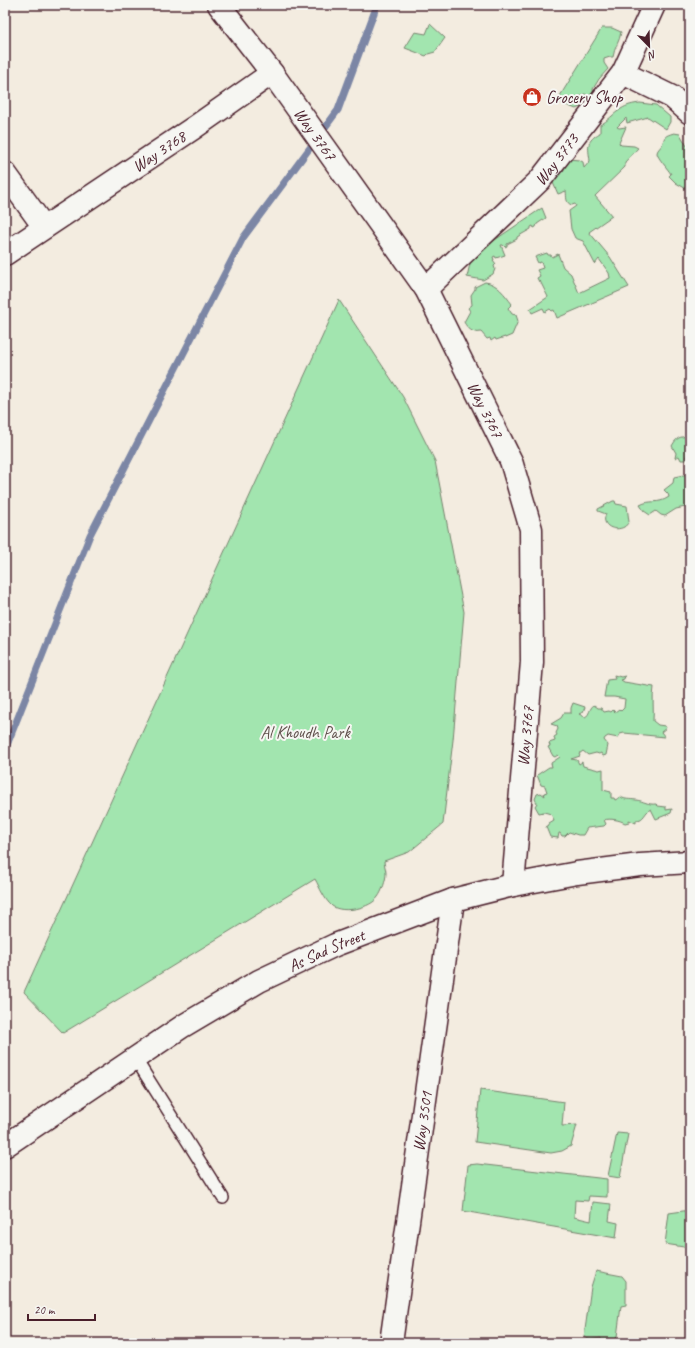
<svg xmlns="http://www.w3.org/2000/svg" width="695" height="1348" font-family="Caveat,sans-serif">
	<style>
		.green { fill: #a2e5af; stroke: #76826d }
		.lines { fill: none; stroke-linecap: round; stroke-linejoin: round }
		.stream { stroke: #7b86a5; stroke-width: 7 }
		.lane-casing { stroke: #4a1f2b; stroke-width: 14 }
		.street-casing { stroke: #4a1f2b; stroke-width: 25 }
		.secondary-casing { stroke: #4a1f2b; stroke-width: 25 }
		.lane { stroke: #f6f6f2; stroke-width: 11 }
		.street { stroke: #f6f6f2; stroke-width: 22 }
		.secondary { stroke: #f6f6f2; stroke-width: 22 }
		.labels { text-anchor: middle; stroke-width: 4; stroke-linejoin: round; paint-order: stroke }
		.poi-label { font-size: 17px; fill: #4a1f2b; stroke: #f6f6f2; text-anchor: start }
		.street-label { font-size: 17px; fill: #4a1f2b; stroke: #f6f6f2 }
		.park-label { font-size: 17px; fill: #60504c; stroke: #f6f6f2 }
	</style>
	<rect width="100%" height="100%" fill="#f3ece0"/>
	<filter id="ink" filterUnits="userSpaceOnUse"><feTurbulence type="fractalNoise" baseFrequency=".025" numOctaves="2"/><feDisplacementMap in="SourceGraphic" scale="8" xChannelSelector="R" yChannelSelector="G"/><feConvolveMatrix kernelMatrix="1 2 1 2 8 2 1 2 1" color-interpolation-filters="sRGB"/></filter>
	<g filter="url(#ink)">
		<path class="green" d="M430,24L445,38L435,52L428,54L426,56L405,48L415,32L426,34Z
			M602,28H612L621,32C620,41 614,48 613,57H610L604,59V63L608,69L599,79L593,89L594,96L590,97L585,94L581,95L580,101L582,106L576,109L561,103L560,96Z
			M640,103L656,105L670,117V122L666,129L648,117L627,123L626,118L617,127L619,128L626,127L619,143L621,145L634,146L638,148L625,162V167L595,196L612,216L589,232L610,257L629,287L557,318L554,310L552,311L550,309L545,312L543,308L532,313L530,309L548,297L540,281L539,282L537,278L540,276L537,270L543,268L541,262L538,263L535,257L547,253L548,255H551L552,257L558,254L563,267L571,274L579,293L610,278L609,273L599,259L595,264L583,241L575,238L571,229L569,211L576,206L575,204L572,205C565,203 567,197 566,191L558,194L550,176L557,172H562L564,170V164L569,159L579,160L583,162L584,168L590,161C588,146 586,141 600,133V125C608,121 613,114 621,109C627,105 633,104 640,103Z
			M674,133L680,134L687,146L690,149V191L676,183L669,176L671,174C668,169 657,157 657,153C657,150 660,148 662,145C665,136 664,136 674,133Z
			M542,208L546,218L537,224L536,227L534,228L533,226L531,227V229L517,237V239L507,244V246L505,247L503,245H501L505,255L496,258L495,256L493,257L494,260H493L496,264L494,266L495,269L493,274L483,280L467,277L471,259L483,248Z
			M485,282C497,283 505,295 512,304L508,308L512,314L516,315L518,321L512,335L505,338V337L496,340L495,338L491,341L490,338L487,339L481,332C473,334 467,328 464,322L470,311L468,308L472,305L471,295L475,289V287Z
			M339,300L403,397L435,461L464,612L453,740L443,824L409,852L384,861C384,865 386,869 386,873C386,880 382,892 378,897C371,908 343,914 332,906C324,899 320,888 315,879L63,1033L24,992Z
			M690,436V455L687,456H686V460H681L679,456L675,458L676,453L672,446C677,437 679,437 690,436Z
			M688,474L690,476V506L676,509L665,516L661,515L656,511L650,515L644,511L640,505C651,499 657,505 669,497L668,494L664,490L673,483L674,477Z
			M613,501H615L616,504L627,506L629,522C627,524 626,526 624,527C615,532 600,526 606,514L598,511V509Z
			M614,675L621,677L625,676L624,679L621,680L624,682L654,687C652,699 654,709 653,721L658,725L665,726L666,728L661,732L665,737L624,733L620,734L618,738L608,736L605,738L604,740L608,745L606,755L603,756L601,753L599,754L596,753L588,755L583,751L579,754L580,756L571,759L577,760L579,764L582,762L583,766L599,770L603,769V790L611,792V798H614L615,800L621,797C625,800 630,799 636,800C644,801 648,805 656,804L658,806L666,807V810L672,809L671,813L656,819L651,809C644,812 645,820 636,820V823L629,820V822L625,823C620,820 610,818 604,820L606,824L604,826L587,828L583,835H578L569,832L565,836H562L560,833H559L558,838L550,837L546,827L549,825V823L554,820L551,814L544,812L539,813L535,806L537,803L535,799L537,794L541,793L545,796L544,793L547,792L545,786L541,785L537,775L549,767H552L551,763L560,757L558,755L555,757L553,756L548,747L550,746L549,743L555,741L554,737L557,735L556,733L558,729L557,726L551,724L561,718L564,713H571V708L573,703L585,707L583,712L579,714L585,717C590,715 589,708 594,705L598,708H601L604,712L609,711L611,712L613,710L615,712L619,709L621,711L624,708L625,699L614,697H604L607,680L615,679Z
			M480,1090L564,1102L562,1126L577,1125L571,1146L562,1151L551,1153L475,1142Z
			M617,1133L628,1134L620,1178L608,1176Z
			M477,1164L607,1179V1197L589,1196L588,1201L575,1200L574,1217L591,1221L593,1202L611,1204L609,1221L618,1223L616,1238L463,1211L468,1165Z
			M690,1210V1248L665,1244L669,1213Z
			M596,1271L622,1276L626,1281V1305L621,1306L617,1337L611,1343H600L601,1338L590,1340L584,1337L591,1287Z"/>
		<g class="lines">
			<path class="stream" d="M5,750L90,535L243,238L338,110L377,5"/>
			<g class="lane-casing">
				<path id="lane" d="M135,1058L223,1198"/>
			</g>
			<g class="street-casing">
				<g id="street">
					<path id="s1" d="M219,5L272,73L426,289L511,461L531,529L532,662L513,885"/>
					<path d="M623,73L672,97L690,113"/>
					<path d="M5,173L44,227"/>
					<path id="s2" d="M5,254L195,127L272,73"/>
					<path id="s3" d="M426,289L540,180L623,73L654,5"/>
					<path id="s4" d="M391,1343L453,900"/>
				</g>
			</g>
			<g class="secondary-casing">
				<g id="secondary">
					<path id="s5" d="M5,1146L183,1026L259,981L335,945L453,900L513,885L577,873L640,865L690,862"/>
				</g>
			</g>
			<use href="#lane" class="lane"/>
			<use href="#street" class="street"/>
			<use href="#secondary" class="secondary"/>
		</g>
	</g>
	<defs>
		<g id="shop-disc" transform="scale(1)"><circle r="9.5" fill="#c8321e" stroke="#f6f6f2"/><path d="M-5-2.5h2.3a2.7 3.5 0 0 1 5.4 0H5L5.5 6h-11ZM-1.5-2.5h3a1.5 2.3 0 0 0-3 0Z" fill="#fff"/></g>
	</defs>
	<g fill-rule="evenodd">
		<use href="#shop-disc" x="532" y="97"/>
	</g>
	<g class="labels">
		<g class="poi-label">
			<text x="546" y="103">Grocery Shop</text>
		</g>
		<g class="street-label">
			<text dy="6" stroke="none"><textPath href="#s1" startOffset="161">Way 3767</textPath></text>
			<text dy="6" stroke="none"><textPath href="#s2" startOffset="185">Way 3768</textPath></text>
			<text dy="6" stroke="none"><textPath href="#s3" startOffset="184">Way 3773</textPath></text>
			<text dy="6" stroke="none"><textPath href="#s1" startOffset="486">Way 3767</textPath></text>
			<text transform="translate(525 736) rotate(-85)" y="6">Way 3767</text>
			<text dy="6" stroke="none"><textPath href="#s5" startOffset="377">As Sad Street</textPath></text>
			<text dy="6" stroke="none"><textPath href="#s4" startOffset="224">Way 3501</textPath></text>
		</g>
		<g class="park-label">
			<text x="305" y="738">Al Khoudh Park</text>
		</g>
	</g>
	<rect width="695" height="1348" fill="none" stroke="#f6f6f2" stroke-width="20"/>
	<rect x="10" y="10" width="675" height="1328" fill="none" stroke="#4a1f2b" stroke-width="1.5" filter="url(#ink)"/>
	<g transform="translate(649 46) rotate(157)" stroke="#f6f6f2" stroke-width="3" paint-order="stroke">
	<path d="M0-3L7 15L0 10L-7 15Z" fill="#4a1f2b"/>
	<text y="-6" font-size="11" font-weight="bold" text-anchor="middle" fill="#4a1f2b">N</text>
	</g>
	<path d="M28 1314v6h67v-6" fill="none" stroke="#4a1f2b" stroke-width="2"/>
	<text x="34" y="1314" font-size="12" fill="#4a1f2b" stroke="#f6f6f2" stroke-width="3" paint-order="stroke">20 m</text>
</svg>
